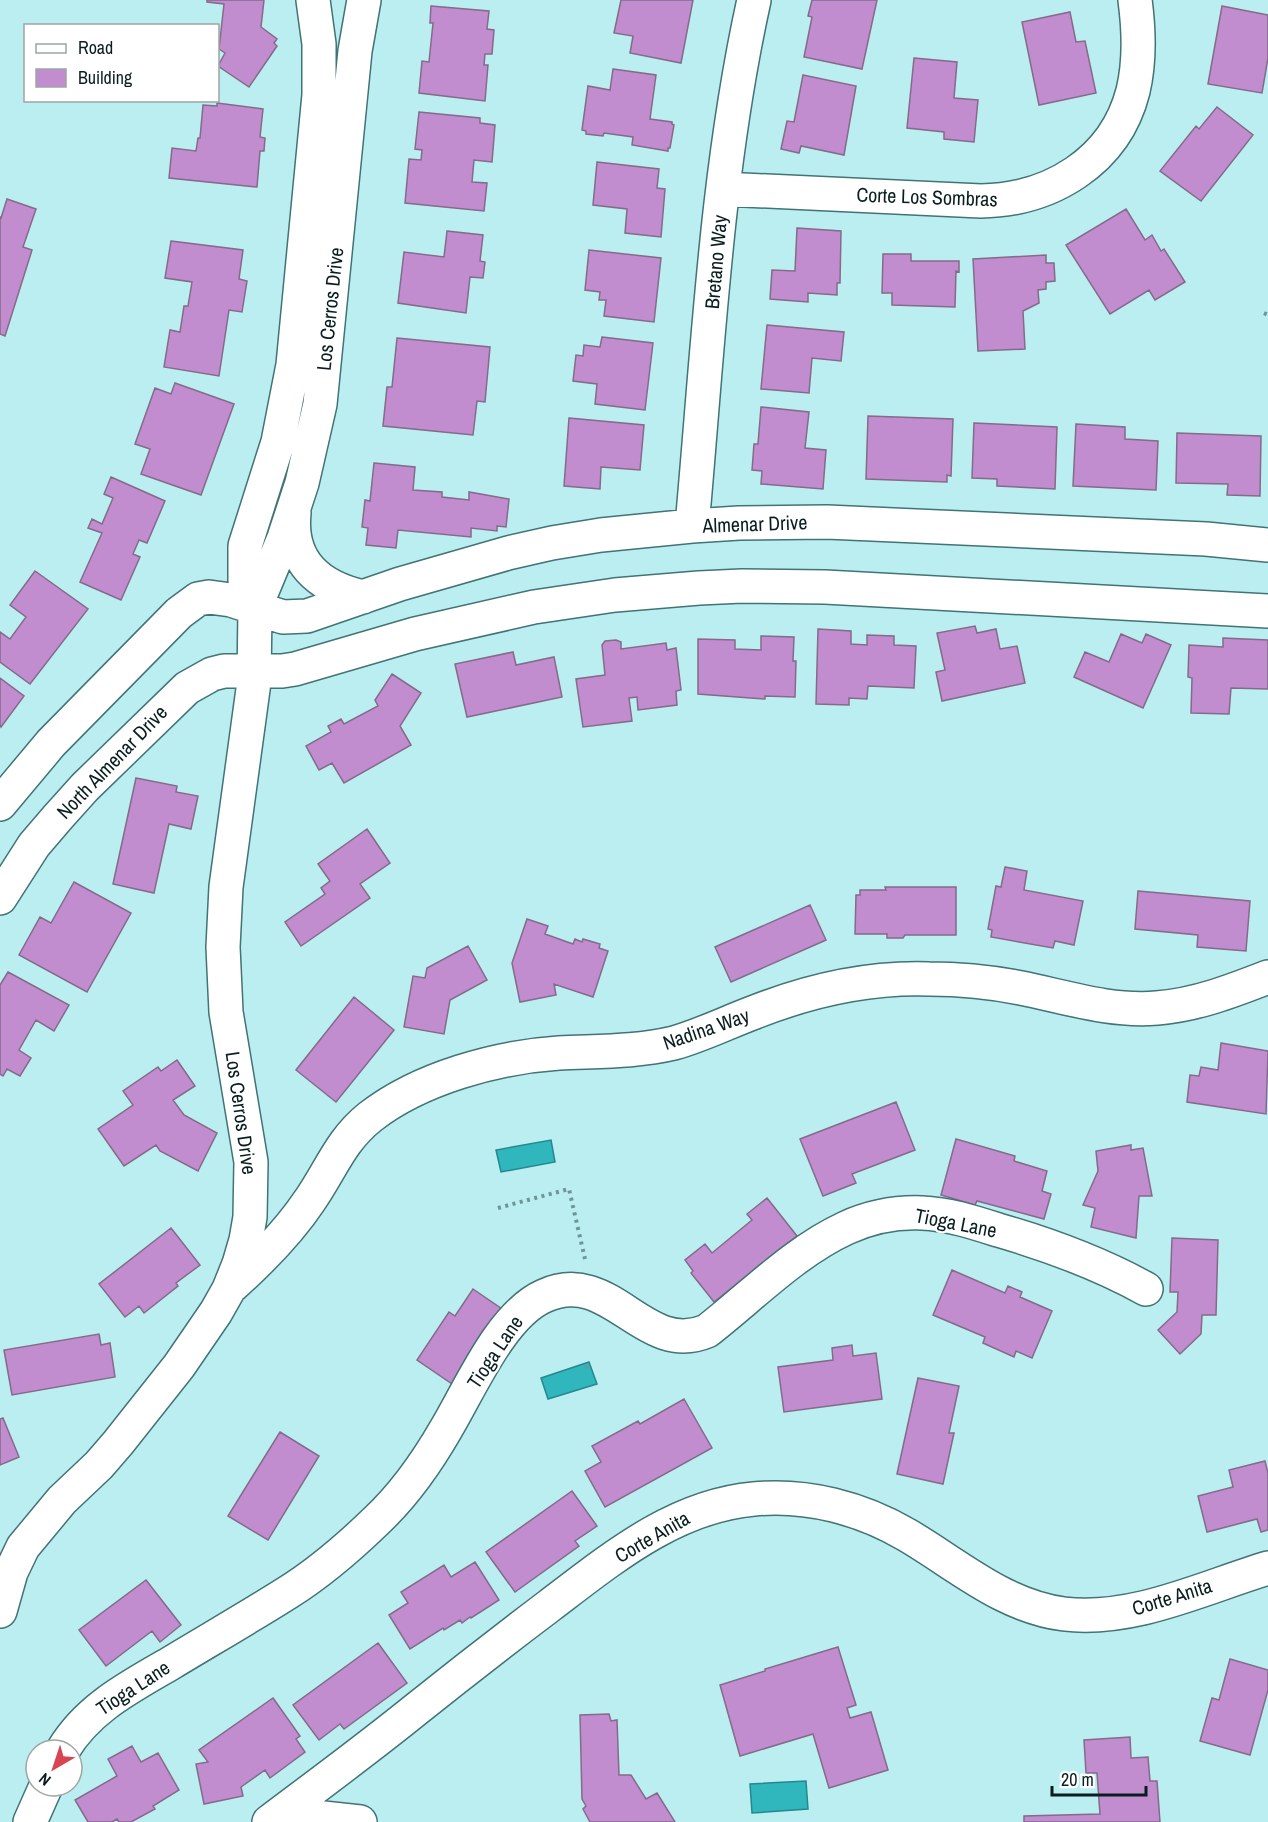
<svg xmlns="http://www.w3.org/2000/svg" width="1268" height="1822" font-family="'Archivo Narrow',sans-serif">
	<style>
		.water { fill: #30b6bd; stroke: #25888e; stroke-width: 1.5 }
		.building { fill: #c28dcf; stroke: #836b89; stroke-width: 1.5 }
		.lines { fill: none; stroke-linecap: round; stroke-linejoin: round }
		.minor-casing { stroke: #427375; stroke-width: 36 }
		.path { stroke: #6f9597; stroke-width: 4; stroke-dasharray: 3 4.5; stroke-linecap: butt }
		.minor { stroke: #fff; stroke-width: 33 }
		.labels { text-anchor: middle; stroke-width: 4.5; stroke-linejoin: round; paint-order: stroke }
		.street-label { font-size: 20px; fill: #0a1e1f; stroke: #fff }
	</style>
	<rect width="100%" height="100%" fill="#baeef0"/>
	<path class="water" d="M551,1140L555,1162L501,1172L496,1150Z
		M589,1362L597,1384L548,1399L541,1378Z
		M806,1781L808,1809L752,1813L750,1784Z"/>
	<path class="building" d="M207,0H264L261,27L277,39L274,43L277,46L249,87L218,66L225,53L219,49L224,4L207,2Z
		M621,0H693L681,63L630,53L633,36L614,33Z
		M812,0H877L862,69L804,57L812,17L808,16Z
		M431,6L489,11L487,29L494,30L492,54H485L484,65H488L485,101L419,93L422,61L429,62L433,23H430Z
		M1222,6L1268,15V58L1262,93L1208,84Z
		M1070,12L1076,42L1085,41L1096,93L1039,105L1022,22Z
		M914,58L957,62L954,98L978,100L974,142L944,139V132L907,128Z
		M613,69L656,75L650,119L672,122V124L674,125L670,148H668V151L632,145L633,137L604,133L603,136L586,134V131L582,130L588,86L610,90Z
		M803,75L856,86L844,155L801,146L799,153L781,149L787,121L794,122Z
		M217,103L263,109L260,137L265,138L264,151H260L257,187L169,178L172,148L196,151L198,138H200L203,105L217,106Z
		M1217,107L1253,135L1201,201L1160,171L1196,126L1199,129Z
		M419,112L480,118V123L495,125L492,162L474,160L472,182L487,183L484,211L405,203L409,159L421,160L422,150L415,149Z
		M597,162L659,169L657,188L665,189L661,237L625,233L627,209L593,205Z
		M7,199L36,209L23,247L32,250L5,336L0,334V217L1,218Z
		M1126,209L1145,240L1152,235L1161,251L1164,249L1185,282L1155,300L1149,290L1110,314L1066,245Z
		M797,228L841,231L840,283H837V295L808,293V302L770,299L772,270L795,271Z
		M447,231L483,235L480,261L485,262L483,278L470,277L466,313L398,303L404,252L444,257Z
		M171,241L243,250L239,279L247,281L242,312L229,310L219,376L164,367L170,330L180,332L184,306H188L192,282L165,278Z
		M589,250L661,258L654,322L604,316L606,300H599L600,292L585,290Z
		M883,254H911V261H959V272L956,271L955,307L892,305V293H882Z
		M1046,255V263H1054L1055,281L1046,282V289L1038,290L1039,303L1023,311L1025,349L978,351L973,259Z
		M767,325L844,332L841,361L812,358L809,393L761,389Z
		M602,337L653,343L645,410L595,404L597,384L573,381L576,355L583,356L584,345L600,347Z
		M397,338L490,347L485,402L477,401L473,435L383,426L387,387H392Z
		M175,383L234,404L201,495L141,474L150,449L135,444L155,388L171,394Z
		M761,407L809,412L805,448L826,450L823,489L761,484L762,471L752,470L754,444H758Z
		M868,416L953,419L951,476L947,475V482L866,479Z
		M569,418L644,425L640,470L601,467L600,489L564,486Z
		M974,423L1057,427L1055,489L997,486V479L972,478Z
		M1076,424L1125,427V439L1158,441L1156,490L1073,486Z
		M1177,433L1261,436L1260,496L1227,495L1228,484L1176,483Z
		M374,463L415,467L413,490L442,492V497L469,500V492L509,499L506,527L497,526V531L471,528V537L398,530L396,548L366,545L368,528L362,527L365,500L370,501Z
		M111,477L165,501L147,543L139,540L133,554L140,557L121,600L80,582L102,533L88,528L92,519L102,524L113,498L104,494Z
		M35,571L88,609L30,684L0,662V632L10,639L26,617L10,605Z
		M975,626L977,633L996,629L1000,649L1017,646L1025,683L942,701L936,672L945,670L937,633Z
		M818,629L851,631V644L867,645V635L894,636V645L916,646L914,688L868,686L867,699L849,698V705L816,704Z
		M1121,634L1142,643L1146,634L1171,645L1143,708L1074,677L1085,652L1109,662Z
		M761,636L794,637L793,661H796L795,697L765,696V699L698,694V639L735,640V649L761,650Z
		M1223,638L1268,640V689L1231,688L1229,714L1191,713L1192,678L1188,677L1189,645L1223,647Z
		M616,640L621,642V649L666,643L667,650L676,648L681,690L676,691L677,705L638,710L637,697L629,698L632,721L583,727L576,679L605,675L602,645L605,641Z
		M513,652L516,665L554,657L562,697L467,717L455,664Z
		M392,674L421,693L400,726L411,745L344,783L332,763L319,770L306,746L331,732L328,726L341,719L344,724L378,706L375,700Z
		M0,678L24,696L1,727L0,725Z
		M136,778L177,786L176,792L198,796L191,829L169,824L154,893L113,884Z
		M367,829L390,863L360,884L370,898L301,946L285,922L325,894L321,888L330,881L318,864Z
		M1005,867L1027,871L1024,890L1083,901L1074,945L1055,941L1053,948L991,937L992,930L988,929L996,886L1001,887Z
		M74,882L131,913L87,992L19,955L40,917L51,923Z
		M885,887H956V935H905L903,938H887V934H855L856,895H860V890H886Z
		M1138,891L1250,901L1246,951L1197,947L1198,935L1135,929Z
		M810,905L826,940L731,982L715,947Z
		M527,919L548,926L545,934L573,944L575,939L582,942L583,939L600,944L599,948L608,951L593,997L554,984L556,995L520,1002L512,963Z
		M468,946L487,980L450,1000L444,1034L404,1027L413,976L425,978L427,968Z
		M8,972L69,1005L54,1031L36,1020L19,1050L31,1058L20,1076L7,1069L3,1076L0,1074V985Z
		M354,997L394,1030L336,1102L296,1070Z
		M1221,1043L1268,1051L1266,1114L1187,1102L1190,1075L1199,1076L1201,1067L1218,1070Z
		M177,1060L195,1086L173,1100L184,1115L217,1133L198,1171L160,1151L156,1145L124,1166L98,1129L133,1105L123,1091L158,1067L161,1071Z
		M896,1102L915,1150L852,1174L856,1183L823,1196L800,1139Z
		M956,1139L1015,1156L1014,1161L1047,1171L1042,1191L1051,1194L1044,1219L977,1201L975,1205L941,1195Z
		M1131,1145V1150L1143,1148L1152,1196H1139L1136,1238L1091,1227L1095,1208L1083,1205L1098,1171L1096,1151Z
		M767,1198L797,1236L714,1302L691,1273L693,1271L685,1260L705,1244L712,1253L752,1220L747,1214Z
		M171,1228L200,1265L176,1283L178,1286L144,1313L139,1306L125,1317L99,1284Z
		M1172,1238L1218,1240L1216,1315H1202L1201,1334L1180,1354L1158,1330L1177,1312L1178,1292H1170Z
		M952,1270L1005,1293L1008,1286L1022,1292L1020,1297L1052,1311L1032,1358L1016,1351L1014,1357L983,1343L985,1337L933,1315Z
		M473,1289L505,1311L455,1386L417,1360L449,1312L455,1316Z
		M99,1334L101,1345L110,1343L115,1377L12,1395L4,1350Z
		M852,1345L853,1356L876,1353L882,1399L784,1412L778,1367L833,1360L832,1348Z
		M918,1378L959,1386L949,1433H954L943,1484L897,1474Z
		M684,1399L712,1448L605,1507L585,1471L601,1462L592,1446L638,1421L640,1424Z
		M3,1418L19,1457L0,1465V1419Z
		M280,1432L319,1456L268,1540L228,1516Z
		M1265,1461L1268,1473V1530L1261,1532L1257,1519L1207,1532L1198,1496L1233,1487L1229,1470Z
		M572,1491L597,1526L575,1541L579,1546L515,1592L486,1552Z
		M475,1562L499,1600L471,1618L470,1617L462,1623L460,1620L444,1630L443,1628L410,1649L389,1615L408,1603L401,1592L444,1565L451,1577Z
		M146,1580L181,1625L160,1642L152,1631L106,1666L79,1630Z
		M378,1643L407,1683L344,1729L340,1724L319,1740L293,1705Z
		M838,1647L856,1705L847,1708L850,1718L871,1712L888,1770L829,1788L813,1734L740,1756L720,1685L765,1671V1669Z
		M1230,1659L1268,1670V1690L1250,1755L1200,1741L1212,1698L1219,1700Z
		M273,1698L300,1736L296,1739L305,1752L270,1778L265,1770L241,1787L243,1796L204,1804L196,1764L208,1762L199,1750Z
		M609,1714L611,1721L617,1720L619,1775H631L646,1799L657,1793L675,1822H590L583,1809L586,1806L582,1799L580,1715Z
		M1130,1737L1131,1758L1148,1757L1150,1781H1157L1160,1822H1024V1816L1100,1814L1097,1773H1086L1084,1740Z
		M132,1746L141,1762L158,1753L179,1790L153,1806L155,1809L131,1822H119L117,1819L112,1822H88L75,1800L117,1776L108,1759Z"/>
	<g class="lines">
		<g class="minor-casing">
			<path id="minor" d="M723,189L981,201C1050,200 1115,162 1133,91C1140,62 1139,30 1135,0
				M294,513C289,562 319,587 363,597
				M692,526C708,351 716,172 754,0
				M255,608L245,580V546L278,442L293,365L319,95V44L313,0
				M0,804L51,743L179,613L198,599L209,597L231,600L283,617L307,616L400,584L508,553L552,543L601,535L692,526L739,523L827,522L1206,539L1268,545
				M0,898L34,845L58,817L85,787L187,688L212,674L224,671H282L295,669L415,634L534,607L615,595L699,588L742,586L825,587L1268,611
				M233,1285C262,1259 288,1233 310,1200C331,1170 340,1141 370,1117C420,1078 497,1057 559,1053C598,1051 636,1052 674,1043C702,1035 728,1022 755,1012C811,990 869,977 929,979C960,979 991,982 1021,988C1066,997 1110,1012 1157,1008C1196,1005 1232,991 1268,977
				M0,1611L11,1572L23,1547L62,1500L99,1465L118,1443L179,1366L216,1312L229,1289L239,1264L246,1240L250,1217L251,1162L226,1012L223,947L226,887L254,682L255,608L284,538L302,483L320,404L355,51L364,0
				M63,1750C88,1708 130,1687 171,1663C209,1640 249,1617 287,1593C319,1573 348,1548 375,1522C403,1496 427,1462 446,1429C470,1389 501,1315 544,1296C611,1265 643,1358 707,1331C752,1296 794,1252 846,1228C870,1217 896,1212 922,1213C948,1214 973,1222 998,1230C1050,1245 1099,1263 1146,1289
				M30,1822L46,1786
				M269,1822C318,1785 367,1749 414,1711C459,1675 504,1640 549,1606C611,1559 674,1506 754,1499C807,1494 861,1508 907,1535C958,1565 1003,1606 1064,1614C1134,1622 1202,1588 1268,1568
				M287,1822L323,1818L360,1822"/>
		</g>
		<path class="path" d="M1264,313L1268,315
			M498,1208L569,1189L585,1259
			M586,1368L589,1362"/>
		<use href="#minor" class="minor"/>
	</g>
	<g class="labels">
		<g class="street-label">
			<text transform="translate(927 197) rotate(2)" y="7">Corte Los Sombras</text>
			<text transform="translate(716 262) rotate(-85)" y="7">Bretano Way</text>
			<text transform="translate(330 309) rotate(-84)" y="7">Los Cerros Drive</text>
			<text transform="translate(755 524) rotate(-2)" y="7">Almenar Drive</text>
			<text transform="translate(112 762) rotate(-46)" y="7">North Almenar Drive</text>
			<text transform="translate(706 1029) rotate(-19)" y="7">Nadina Way</text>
			<text transform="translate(241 1113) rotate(82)" y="7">Los Cerros Drive</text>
			<text transform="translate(956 1223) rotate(11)" y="7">Tioga Lane</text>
			<text transform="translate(495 1352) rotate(-56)" y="7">Tioga Lane</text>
			<text transform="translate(652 1537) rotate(-30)" y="7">Corte Anita</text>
			<text transform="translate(1172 1597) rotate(-17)" y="7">Corte Anita</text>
			<text transform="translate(133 1688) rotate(-33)" y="7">Tioga Lane</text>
		</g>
	</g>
	<rect x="24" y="24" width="195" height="78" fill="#ffffff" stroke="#9da5a5" stroke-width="1.5"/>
	<rect x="36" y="44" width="30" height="9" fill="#ffffff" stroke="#9da5a5" stroke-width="1.5"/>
	<text x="78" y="54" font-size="18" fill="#0a1e1f">Road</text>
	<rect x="36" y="69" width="30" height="18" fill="#c28dcf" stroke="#9da5a5" stroke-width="1.5"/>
	<text x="78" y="84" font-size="18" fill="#0a1e1f">Building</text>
	<g transform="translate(54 1768) rotate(219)"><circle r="28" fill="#ffffff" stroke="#9da5a5" stroke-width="1.5"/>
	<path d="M0-4.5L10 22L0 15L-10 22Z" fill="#d64551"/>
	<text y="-9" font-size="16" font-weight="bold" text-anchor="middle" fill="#0a1e1f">N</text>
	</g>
	<path d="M1052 1786v9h94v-9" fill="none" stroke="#0a1e1f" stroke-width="3"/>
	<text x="1061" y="1786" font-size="18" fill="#0a1e1f" stroke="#ffffff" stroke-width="4.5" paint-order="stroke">20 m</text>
</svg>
